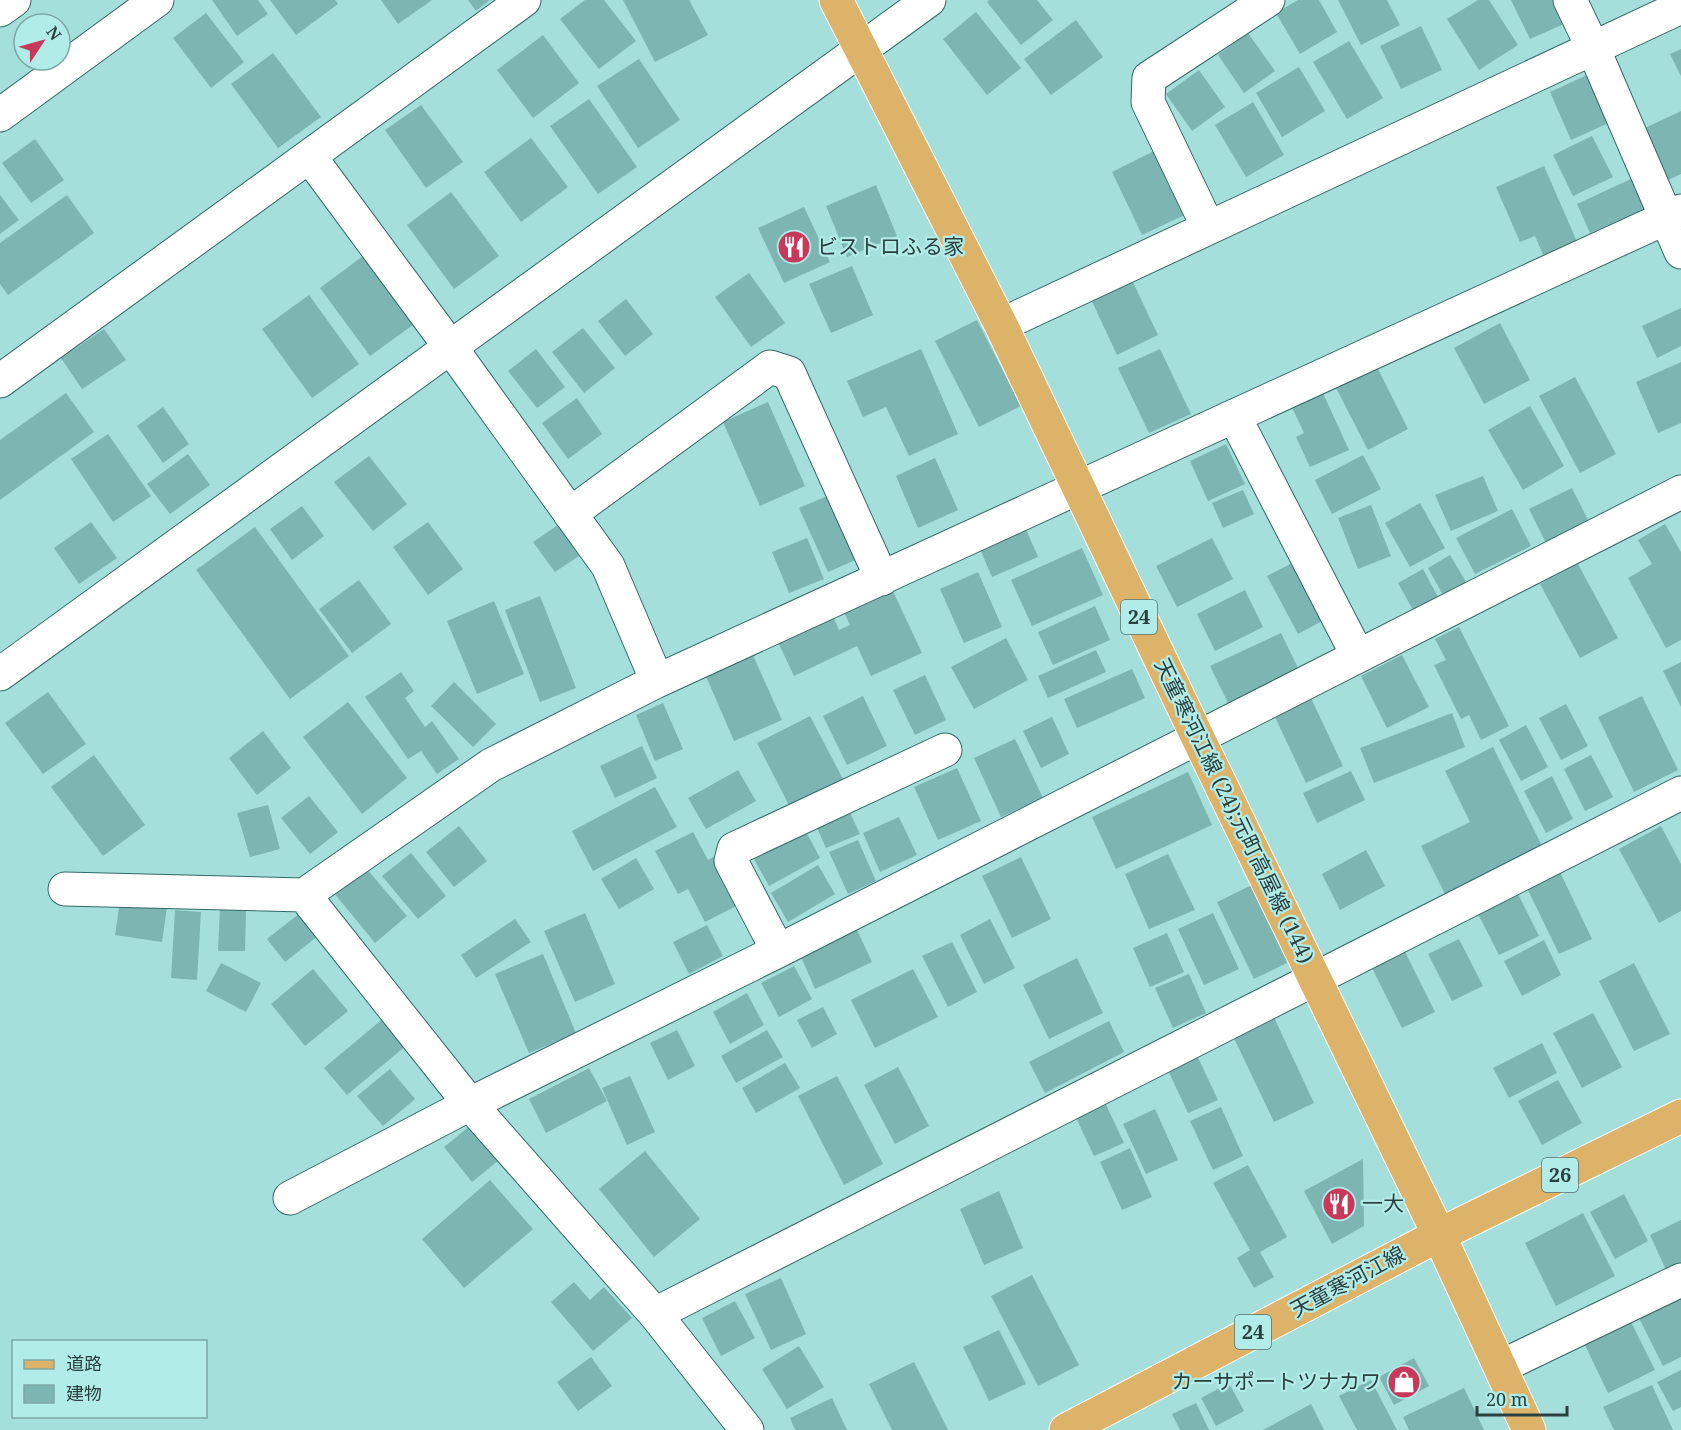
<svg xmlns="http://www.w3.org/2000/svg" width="1681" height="1430" font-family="'Noto Serif','Noto Sans JP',serif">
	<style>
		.building { fill: #7db5b2 }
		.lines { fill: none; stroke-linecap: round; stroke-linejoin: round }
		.minor-casing { stroke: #326967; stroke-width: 35 }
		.major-casing { stroke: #fff; stroke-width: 35 }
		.minor { stroke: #fff; stroke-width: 33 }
		.major { stroke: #dcb368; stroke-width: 33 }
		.labels { text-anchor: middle; stroke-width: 4.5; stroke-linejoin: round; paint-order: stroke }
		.shield { fill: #b2ece8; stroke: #537472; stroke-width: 1.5 }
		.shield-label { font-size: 20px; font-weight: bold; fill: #2a4140 }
		.poi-label { font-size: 21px; fill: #2a4140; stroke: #b2ece8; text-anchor: start }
		.street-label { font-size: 21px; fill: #2a4140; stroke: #b2ece8 }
	</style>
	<rect width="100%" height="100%" fill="#a5dfdb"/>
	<path class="building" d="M212,0H258L268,14L237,36Z
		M270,0H335L338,4L296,35Z
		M381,0H432L398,24Z
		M468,0H490L476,11Z
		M585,0H604L636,41L599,69L560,19Z
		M623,0H689L708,35L655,62Z
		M989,0H1037L1053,20L1021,45L987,2Z
		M1298,0H1319L1337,32L1300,54L1276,13Z
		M1338,0H1387L1400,25L1361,45Z
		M1478,0H1489L1518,45L1479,70L1447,19Z
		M1511,0H1553L1564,24L1530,39Z
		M976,12L1021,68L987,95L943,39Z
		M206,13L244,62L211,88L173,38Z
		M1076,20L1103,57L1051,95L1024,59Z
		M1421,26L1442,70L1401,89L1380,46Z
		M1248,33L1275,71L1244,93L1218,55Z
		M543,35L579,83L533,118L497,70Z
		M1349,41L1383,98L1347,119L1313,62Z
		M1681,49V76L1670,54Z
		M273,53L321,117L278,148L231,84Z
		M639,59L680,120L638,148L597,86Z
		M1299,67L1325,111L1282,137L1256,93Z
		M1199,70L1225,107L1192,131L1166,94Z
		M1589,74L1611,122L1571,140L1550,92Z
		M589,99L637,167L598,194L550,126Z
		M1253,102L1284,155L1246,177L1215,125Z
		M421,105L463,162L426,188L385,130Z
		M1681,111V174L1668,180L1643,129Z
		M1592,136L1613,177L1573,196L1553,155Z
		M531,138L568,187L521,222L484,172Z
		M35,139L64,180L31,203L2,163Z
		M1158,149L1189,213L1142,235L1112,172Z
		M1544,166L1578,244L1545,259L1535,236L1520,242L1496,187Z
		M1633,178L1646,208L1590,233L1577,204Z
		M876,185L897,236L847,257L826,206Z
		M451,192L499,256L454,289L407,225Z
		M0,195L19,220L0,234Z
		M67,195L94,233L8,295L0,284V243Z
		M804,207L830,262L784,283L758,228Z
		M367,253L417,322L370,356L320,288Z
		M852,266L873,315L831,333L809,284Z
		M749,273L785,323L751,347L715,297Z
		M1130,276L1158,335L1117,355L1089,295Z
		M309,295L359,364L312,398L262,329Z
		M626,299L653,334L625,356L598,321Z
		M1681,308V346L1657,358L1642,326Z
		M977,320L1021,406L979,427L935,341Z
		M1500,323L1530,380L1484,404L1454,348Z
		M583,328L615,368L584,393L552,352Z
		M104,329L126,360L82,389L61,358Z
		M536,349L565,387L537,408L508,371Z
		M921,349L958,434L909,456L886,407L863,417L847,381Z
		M1160,349L1191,414L1149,433L1118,368Z
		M1681,362V423L1658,433L1636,382Z
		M1375,363L1408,429L1368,450L1334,384Z
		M1575,377L1616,454L1580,473L1539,396Z
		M1322,391L1349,450L1310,467L1296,437L1304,433L1291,405Z
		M66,393L94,432L0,500V440Z
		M577,398L602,434L568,459L542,423Z
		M768,402L805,486L760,506L723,422Z
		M1530,406L1564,466L1523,490L1488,430Z
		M163,407L189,444L163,463L137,426Z
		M108,434L151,496L113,522L71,459Z
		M1226,444L1245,484L1208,501L1190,461Z
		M188,454L210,485L170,514L147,484Z
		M1363,455L1381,489L1332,514L1315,480Z
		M369,456L407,504L373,531L334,482Z
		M935,458L958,510L918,528L896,476Z
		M1483,476L1498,511L1451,531L1435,495Z
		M1572,488L1589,522L1546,543L1529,509Z
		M1243,490L1254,514L1223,528L1212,503Z
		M839,491L867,555L828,572L799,508Z
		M1420,503L1445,548L1410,567L1385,523Z
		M1371,505L1391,556L1358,569L1338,518Z
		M302,506L324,536L292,560L270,529Z
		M1512,509L1531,546L1475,574L1456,538Z
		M91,522L117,558L79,584L54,548Z
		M428,522L463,569L428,595L393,547Z
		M1665,524L1681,552V640L1666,648L1628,578L1652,564L1638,540Z
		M558,525L579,556L555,572L533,542Z
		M255,527L349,656L290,699L196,570Z
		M1025,527L1038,557L992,577L979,547Z
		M807,538L824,579L789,593L772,552Z
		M1212,538L1233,579L1177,607L1156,566Z
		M1082,548L1103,595L1032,626L1011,580Z
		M1450,555L1466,582L1443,595L1428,568Z
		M1302,558L1333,615L1298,634L1267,576Z
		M1578,564L1618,638L1580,658L1540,584Z
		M1423,569L1438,597L1413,610L1398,583Z
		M978,572L1002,627L964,643L940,589Z
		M359,580L391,624L352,653L319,609Z
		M890,585L922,653L871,676L857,646L794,676L777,640L832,614L839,630L850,625L842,608Z
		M1245,590L1263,627L1215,651L1197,614Z
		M540,596L576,688L540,702L505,610Z
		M494,601L524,674L477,694L447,621Z
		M1095,606L1110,640L1053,665L1038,632Z
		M1459,627L1509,726L1481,740L1469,715L1461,719L1434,665L1446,660L1435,639Z
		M1281,633L1300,672L1229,705L1210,666Z
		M1006,638L1028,680L974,709L951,667Z
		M1096,650L1106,672L1048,698L1038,676Z
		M752,653L782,720L734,741L705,674Z
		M1402,655L1429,707L1387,728L1361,676Z
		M1681,662V707L1663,671Z
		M1132,669L1145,698L1077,728L1064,699Z
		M401,672L414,691L405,698L425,727L432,721L459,759L437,774L421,751L408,759L365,697Z
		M925,675L946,720L915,735L893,690Z
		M454,682L496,724L473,747L431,706Z
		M48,692L86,744L43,774L5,723Z
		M863,696L887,746L847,765L823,716Z
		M1642,696L1678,770L1634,792L1598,717Z
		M1311,698L1343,766L1306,783L1274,715Z
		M348,702L407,778L362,814L303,737Z
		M663,703L683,749L655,761L636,715Z
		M1566,704L1588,746L1561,760L1539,718Z
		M1452,713L1465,747L1374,783L1360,748Z
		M810,716L845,783L792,811L757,743Z
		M1052,717L1069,754L1041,768L1023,731Z
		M1526,725L1548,767L1521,781L1499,740Z
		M263,731L291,768L257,795L229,758Z
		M1015,739L1043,798L1001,817L974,758Z
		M642,746L657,778L615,798L600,766Z
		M1493,747L1542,846L1445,894L1421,846L1470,822L1445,771Z
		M94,755L145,825L103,856L51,787Z
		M1591,755L1613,797L1585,811L1564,769Z
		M957,768L981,821L938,840L914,787Z
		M738,770L756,801L706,829L688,798Z
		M1351,771L1365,800L1317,823L1303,793Z
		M1188,772L1212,825L1116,869L1092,817Z
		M1552,776L1573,819L1546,833L1524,791Z
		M655,787L677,827L593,871L572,831Z
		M309,796L338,832L310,854L281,818Z
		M846,804L860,834L826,848L813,819Z
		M268,805L280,849L250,857L237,813Z
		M899,817L917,855L880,872L863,833Z
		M802,824L820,858L769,886L750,852Z
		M459,826L487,861L454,887L426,852Z
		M1661,826L1681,864V911L1659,923L1619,849Z
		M693,832L708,860L717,855L742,903L705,922L688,889L678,894L655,851Z
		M858,840L876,881L848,894L829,852Z
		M1366,850L1385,886L1340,910L1322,874Z
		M411,853L446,896L418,919L382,876Z
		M1168,854L1195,910L1149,929L1125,874Z
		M1021,857L1051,919L1012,938L982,876Z
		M636,858L654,889L619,909L601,879Z
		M818,865L835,894L788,922L771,893Z
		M365,867L407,916L375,943L334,893Z
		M1559,870L1592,939L1559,954L1526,886Z
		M1256,883L1293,960L1254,979L1217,902Z
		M1518,894L1539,936L1499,955L1478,914Z
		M120,901L167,907L162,942L115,935Z
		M220,907L246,909L245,951H218Z
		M175,910L201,912L197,980L171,978Z
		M300,913L318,936L285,962L267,939Z
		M585,913L615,984L575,1002L544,931Z
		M1213,913L1239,969L1204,985L1178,929Z
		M515,919L531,942L476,978L461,955Z
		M990,919L1015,968L984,984L960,935Z
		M707,925L723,956L689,974L673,942Z
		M857,930L872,962L815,989L801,957Z
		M1167,933L1184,972L1150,987L1133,948Z
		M1459,939L1483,986L1452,1001L1428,954Z
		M1544,940L1561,975L1522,996L1504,961Z
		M952,942L977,992L948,1007L922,956Z
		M1404,950L1435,1012L1402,1028L1371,966Z
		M543,954L576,1033L529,1053L495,974Z
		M1077,958L1103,1013L1049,1039L1023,985Z
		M221,963L261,983L246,1012L206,991Z
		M1634,963L1670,1034L1634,1051L1599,981Z
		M794,966L812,999L779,1017L761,983Z
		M313,969L348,1011L305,1046L271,1004Z
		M913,969L938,1017L875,1048L851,1000Z
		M1189,974L1206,1013L1173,1028L1155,988Z
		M747,993L764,1025L730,1044L713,1012Z
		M823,1007L837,1034L812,1048L797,1020Z
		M1272,1013L1314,1103L1274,1122L1231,1032Z
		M1593,1013L1622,1067L1582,1088L1553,1033Z
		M385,1017L408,1044L347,1095L324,1068Z
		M1109,1021L1124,1052L1045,1093L1029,1062Z
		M677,1030L695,1066L668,1080L650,1043Z
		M767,1030L783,1057L736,1083L721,1056Z
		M1542,1043L1557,1073L1509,1098L1493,1068Z
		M1195,1051L1218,1100L1188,1113L1165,1064Z
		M785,1063L800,1088L756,1113L742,1088Z
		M898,1067L929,1126L895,1144L864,1085Z
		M589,1068L607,1101L546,1133L529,1099Z
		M390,1069L415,1099L383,1126L357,1096Z
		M630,1076L655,1132L627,1145L602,1088Z
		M837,1076L883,1164L844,1185L798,1096Z
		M1558,1080L1582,1123L1542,1145L1518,1101Z
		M1101,1094L1124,1143L1094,1156L1071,1107Z
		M1221,1107L1243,1156L1213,1170L1190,1121Z
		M1155,1109L1178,1160L1146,1174L1123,1124Z
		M471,1125L499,1160L472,1182L444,1147Z
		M1130,1148L1152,1197L1122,1210L1100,1162Z
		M645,1151L700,1219L654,1257L599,1189Z
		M1363,1159L1364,1226L1332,1244L1304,1191Z
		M1248,1165L1287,1237L1260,1252L1274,1277L1254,1288L1237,1258L1250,1250L1213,1183Z
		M490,1180L533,1229L464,1288L422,1239Z
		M999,1191L1023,1248L984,1265L960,1209Z
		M1624,1194L1648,1241L1615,1259L1590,1212Z
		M1583,1213L1615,1276L1556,1306L1525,1243Z
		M1681,1220V1263L1666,1270L1650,1235Z
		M1032,1275L1079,1365L1038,1386L991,1296Z
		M781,1278L806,1334L771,1350L745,1294Z
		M574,1282L590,1300L604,1287L632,1318L593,1351L551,1302Z
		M1681,1293V1357L1663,1366L1637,1314Z
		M735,1301L755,1338L721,1356L702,1318Z
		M1629,1318L1655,1370L1608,1393L1583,1341Z
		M999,1330L1026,1384L989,1401L963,1347Z
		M799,1346L824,1387L787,1409L762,1369Z
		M591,1357L612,1386L578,1411L557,1382Z
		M1414,1358L1429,1386L1394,1405L1379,1377Z
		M914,1362L948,1430H892L869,1384Z
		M1681,1370V1407L1673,1411L1657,1382Z
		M1371,1380L1397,1430H1357L1339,1396Z
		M1229,1383L1244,1411L1216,1426L1201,1398Z
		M1652,1385L1673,1430H1614L1603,1407Z
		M1464,1388L1484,1430H1409L1403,1417Z
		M832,1398L847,1430H795L790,1418Z
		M1196,1403L1209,1430H1180L1172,1414Z
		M1311,1404L1324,1430H1263Z"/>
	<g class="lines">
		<g class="minor-casing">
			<path id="minor" d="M1570,0L1593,48L1681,252
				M0,10L14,0
				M0,115L157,0
				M310,157L451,348L608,566L657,681
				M1208,227L1148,102L1149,78L1268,0
				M1001,325L1681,7
				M0,381L524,0
				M1234,416L1358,656
				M570,514L770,367L789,373L882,579
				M0,674L929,0
				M65,889L304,895L470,1104L655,1314L747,1430
				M304,895L491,765L657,681L1681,211
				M778,951L731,861L734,849L945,750
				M290,1198L470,1104L778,951L1681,492
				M655,1314L1681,793
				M1500,1367L1681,1280"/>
		</g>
		<g class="major-casing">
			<path id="major" d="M836,0L1001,325L1198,738L1439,1235L1529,1430
				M1066,1430L1439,1235L1681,1116"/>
		</g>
		<use href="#minor" class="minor"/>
		<use href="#major" class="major"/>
	</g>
	<defs>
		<g id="restaurant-disc" transform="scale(1.725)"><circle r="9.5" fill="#c8385a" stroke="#b2ece8"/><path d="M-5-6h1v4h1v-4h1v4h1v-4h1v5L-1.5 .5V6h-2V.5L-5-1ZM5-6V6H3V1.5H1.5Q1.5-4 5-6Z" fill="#fff"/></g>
		<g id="shop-disc" transform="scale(1.725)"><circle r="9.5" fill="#c8385a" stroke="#b2ece8"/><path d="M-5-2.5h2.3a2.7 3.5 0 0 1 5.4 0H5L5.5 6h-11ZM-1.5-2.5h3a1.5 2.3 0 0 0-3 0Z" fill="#fff"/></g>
	</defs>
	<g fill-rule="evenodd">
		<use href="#restaurant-disc" x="794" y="247"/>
		<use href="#restaurant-disc" x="1339" y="1204"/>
		<use href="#shop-disc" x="1404" y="1382"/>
	</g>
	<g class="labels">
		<g class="shield">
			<rect x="1121" y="600" width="36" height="34" rx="4.5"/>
			<rect x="1542" y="1158" width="36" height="34" rx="4.5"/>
			<rect x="1235" y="1315" width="36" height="34" rx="4.5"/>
		</g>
		<g class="shield-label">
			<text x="1139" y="624">24</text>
			<text x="1560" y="1182">26</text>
			<text x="1253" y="1339">24</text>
		</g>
		<g class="poi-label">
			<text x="817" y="254">ビストロふる家</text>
			<text x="1362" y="1211">一大</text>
			<text x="1381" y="1389" text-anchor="end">カーサポートツナカワ</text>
		</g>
		<g class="street-label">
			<text transform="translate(1234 811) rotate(64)" y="7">天童寒河江線 (24);元町高屋線 (144)</text>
			<text transform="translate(1348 1282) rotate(-28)" y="7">天童寒河江線</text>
		</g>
	</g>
	<rect x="12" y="1340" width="195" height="78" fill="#b2ece8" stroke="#7ca8a5" stroke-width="1.5"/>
	<rect x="24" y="1360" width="30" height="9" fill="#dcb368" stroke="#7ca8a5" stroke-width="1.5"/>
	<text x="66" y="1370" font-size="18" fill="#2a4140">道路</text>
	<rect x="24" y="1385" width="30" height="18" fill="#7db5b2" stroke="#7ca8a5" stroke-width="1.5"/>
	<text x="66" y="1400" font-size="18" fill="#2a4140">建物</text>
	<g transform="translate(42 42) rotate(54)"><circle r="28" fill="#b2ece8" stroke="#7ca8a5" stroke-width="1.5"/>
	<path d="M0-4.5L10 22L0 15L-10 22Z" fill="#c8385a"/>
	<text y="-9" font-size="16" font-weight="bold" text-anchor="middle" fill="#2a4140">N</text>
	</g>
	<path d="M1477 1406v9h90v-9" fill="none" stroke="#2a4140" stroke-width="3"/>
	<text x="1486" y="1406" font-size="18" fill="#2a4140" stroke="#b2ece8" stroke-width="4.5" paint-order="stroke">20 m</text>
</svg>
